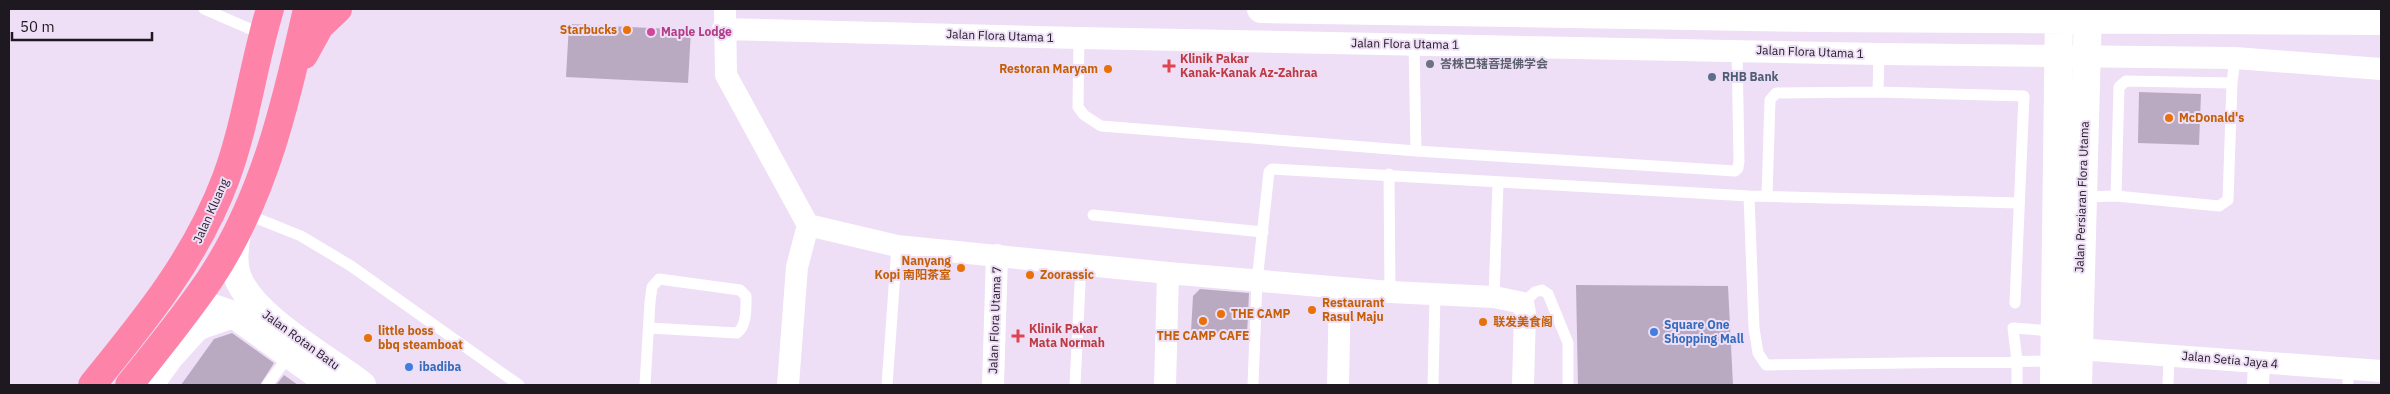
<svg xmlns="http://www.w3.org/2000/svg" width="2390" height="394" font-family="'IBM Plex Sans','Noto Sans SC',sans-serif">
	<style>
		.building { fill: #b9aac1 }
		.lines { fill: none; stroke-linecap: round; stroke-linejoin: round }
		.lane { stroke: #fff; stroke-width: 11 }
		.street { stroke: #fff; stroke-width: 22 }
		.secondary { stroke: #fff; stroke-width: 28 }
		.highway { stroke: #fe83a8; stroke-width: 28 }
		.food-dot { fill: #e8710a; stroke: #eedef6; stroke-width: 2 }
		.hotel-dot { fill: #d1479c; stroke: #eedef6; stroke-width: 2 }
		.worship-dot { fill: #6b7280; stroke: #eedef6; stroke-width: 2 }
		.health-dot { fill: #e0444e; stroke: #eedef6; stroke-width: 2 }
		.service-dot { fill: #5c6f8a; stroke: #eedef6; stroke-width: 2 }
		.shop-dot { fill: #3f7fe0; stroke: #eedef6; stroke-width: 2 }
		.labels { text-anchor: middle; stroke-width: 4; stroke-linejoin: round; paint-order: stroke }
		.food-label { font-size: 12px; font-weight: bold; fill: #c56008; stroke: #eedef6; text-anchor: start }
		.hotel-label { font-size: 12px; font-weight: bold; fill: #b23c85; stroke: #eedef6; text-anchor: start }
		.street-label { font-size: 12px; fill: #1e1821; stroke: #eedef6 }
		.health-label { font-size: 12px; font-weight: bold; fill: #be3a42; stroke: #eedef6; text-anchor: start }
		.worship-label { font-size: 12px; font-weight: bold; fill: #5b616d; stroke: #eedef6; text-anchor: start }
		.service-label { font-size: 12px; font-weight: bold; fill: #4e5e75; stroke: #eedef6; text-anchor: start }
		.shop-label { font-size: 12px; font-weight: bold; fill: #366cbe; stroke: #eedef6; text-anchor: start }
	</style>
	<rect width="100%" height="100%" fill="#eedef6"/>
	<path class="building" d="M569,24L691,30L688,83L566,77Z
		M2139,92L2201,94L2199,145L2138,143Z
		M1576,285L1728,286L1733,385H1578Z
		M1200,289L1249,293L1247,335L1191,332L1193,296Z
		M232,333L274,363L260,385H181L214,339Z
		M284,375L298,385H276Z"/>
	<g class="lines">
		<path class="lane" d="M204,9L262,34
			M1079,38L1078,107L1084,115L1101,126L1416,151L1735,171L1738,168L1739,161L1737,50
			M1414,44L1416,151
			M1879,54L1878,92L2024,96L2015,303
			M1389,174L1390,292
			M1749,196L1754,328L1758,353L1766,365L2055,361
			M1767,196L1770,100L1776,93L1878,92
			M2116,196L2119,87L2126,81L2232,83
			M2082,197L2116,196L2219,206L2228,200L2232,83L2235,58
			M246,214L301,236L351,266L519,385
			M1093,215L1263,232
			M1494,297L1498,183
			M1523,303L1535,292L1542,290L1548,294L1568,343V385
			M267,385L289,356
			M645,385L650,302L652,287L659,279L740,290L746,296C746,307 747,326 737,333L650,328
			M887,385L897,246
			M1075,385L1081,264
			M1253,385L1257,281L1269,172L1272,169L1749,196L2019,203
			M1433,385L1435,294
			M2017,385V361L2013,328L2054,331
			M2168,385L2169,355
			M2348,385V370"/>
		<path class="street" d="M725,9L726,75L808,225
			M723,29L1079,38L1879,54L2235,58L2381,69
			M2078,349L2381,371
			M153,385L171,360L199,329L236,316
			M788,385L797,267L808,225L897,246L1168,273L1390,292L1494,297L1523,303L1525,313L1523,385
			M993,385L997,255
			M1165,385L1168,273
			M1338,385L1340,288
			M2258,385L2259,362"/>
		<path class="secondary" d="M1261,9L1815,18L2381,21
			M237,232C235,247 232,264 238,278C254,318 327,358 362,385
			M183,317L203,310L216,309L236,316L332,385
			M2054,385L2059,9
			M2078,385L2088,9"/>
		<path class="highway" d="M304,55L320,26L338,9
			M92,385C145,320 196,258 226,178C246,124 253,65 270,9
			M129,385C156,351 185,316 210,279C264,198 286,103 307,9"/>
	</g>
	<g class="food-dot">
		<circle cx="627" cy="30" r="5"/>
		<circle cx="1108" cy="69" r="5"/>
		<circle cx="2169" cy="118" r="5"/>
		<circle cx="961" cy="268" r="5"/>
		<circle cx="1030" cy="275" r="5"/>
		<circle cx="1312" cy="310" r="5"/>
		<circle cx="1221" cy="314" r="5"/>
		<circle cx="1203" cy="321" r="5"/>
		<circle cx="1483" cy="322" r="5"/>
		<circle cx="368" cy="338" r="5"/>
	</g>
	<circle class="hotel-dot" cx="651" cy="32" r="5"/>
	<circle class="worship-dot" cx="1430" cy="64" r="5"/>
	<g class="health-dot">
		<path d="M1166.5 58.5h5v5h5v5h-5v5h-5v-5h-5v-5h5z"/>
		<path d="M1015.5 328.5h5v5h5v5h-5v5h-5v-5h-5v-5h5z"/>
	</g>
	<circle class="service-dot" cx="1712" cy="77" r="5"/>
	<g class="shop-dot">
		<circle cx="1654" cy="332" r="5"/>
		<circle cx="409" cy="367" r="5"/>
	</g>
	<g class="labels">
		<g class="food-label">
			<text x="617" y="34" text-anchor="end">Starbucks</text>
			<text x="1098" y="73" text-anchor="end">Restoran Maryam</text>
			<text x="2179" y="122">McDonald's</text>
			<text x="951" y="265" text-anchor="end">Nanyang<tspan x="951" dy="14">Kopi 南阳茶室</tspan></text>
			<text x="1040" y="279">Zoorassic</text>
			<text x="1322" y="307">Restaurant<tspan x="1322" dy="14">Rasul Maju</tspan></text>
			<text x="1231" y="318">THE CAMP</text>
			<text x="1493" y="326">联发美食阁</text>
			<text x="378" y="335">little boss<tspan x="378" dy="14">bbq steamboat</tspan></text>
			<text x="1203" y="340" text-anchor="middle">THE CAMP CAFE</text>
		</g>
		<g class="hotel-label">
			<text x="661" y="36">Maple Lodge</text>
		</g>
		<g class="street-label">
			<text transform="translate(1000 36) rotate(2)" y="4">Jalan Flora Utama 1</text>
			<text transform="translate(1405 44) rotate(1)" y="4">Jalan Flora Utama 1</text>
			<text transform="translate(1810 52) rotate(2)" y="4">Jalan Flora Utama 1</text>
			<text transform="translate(2082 197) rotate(-88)" y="4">Jalan Persiaran Flora Utama</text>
			<text transform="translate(211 211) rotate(-66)" y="4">Jalan Kluang</text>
			<text transform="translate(995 320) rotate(-88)" y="4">Jalan Flora Utama 7</text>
			<text transform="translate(301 340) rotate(36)" y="4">Jalan Rotan Batu</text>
			<text transform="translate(2230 360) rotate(5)" y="4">Jalan Setia Jaya 4</text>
		</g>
		<g class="health-label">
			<text x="1180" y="63">Klinik Pakar<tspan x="1180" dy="14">Kanak-Kanak Az-Zahraa</tspan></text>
			<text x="1029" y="333">Klinik Pakar<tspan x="1029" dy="14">Mata Normah</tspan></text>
		</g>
		<g class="worship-label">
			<text x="1440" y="68">峇株巴辖菩提佛学会</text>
		</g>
		<g class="service-label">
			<text x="1722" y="81">RHB Bank</text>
		</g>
		<g class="shop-label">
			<text x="1664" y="329">Square One<tspan x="1664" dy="14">Shopping Mall</tspan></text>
			<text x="419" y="371">ibadiba</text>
		</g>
	</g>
	<rect width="2390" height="394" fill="none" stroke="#1e1821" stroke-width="20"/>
	<path d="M12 32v8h140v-8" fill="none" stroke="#1e1821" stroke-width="2.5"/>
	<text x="20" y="32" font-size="15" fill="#1e1821" stroke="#eedef6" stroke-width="4" paint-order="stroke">50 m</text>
</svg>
